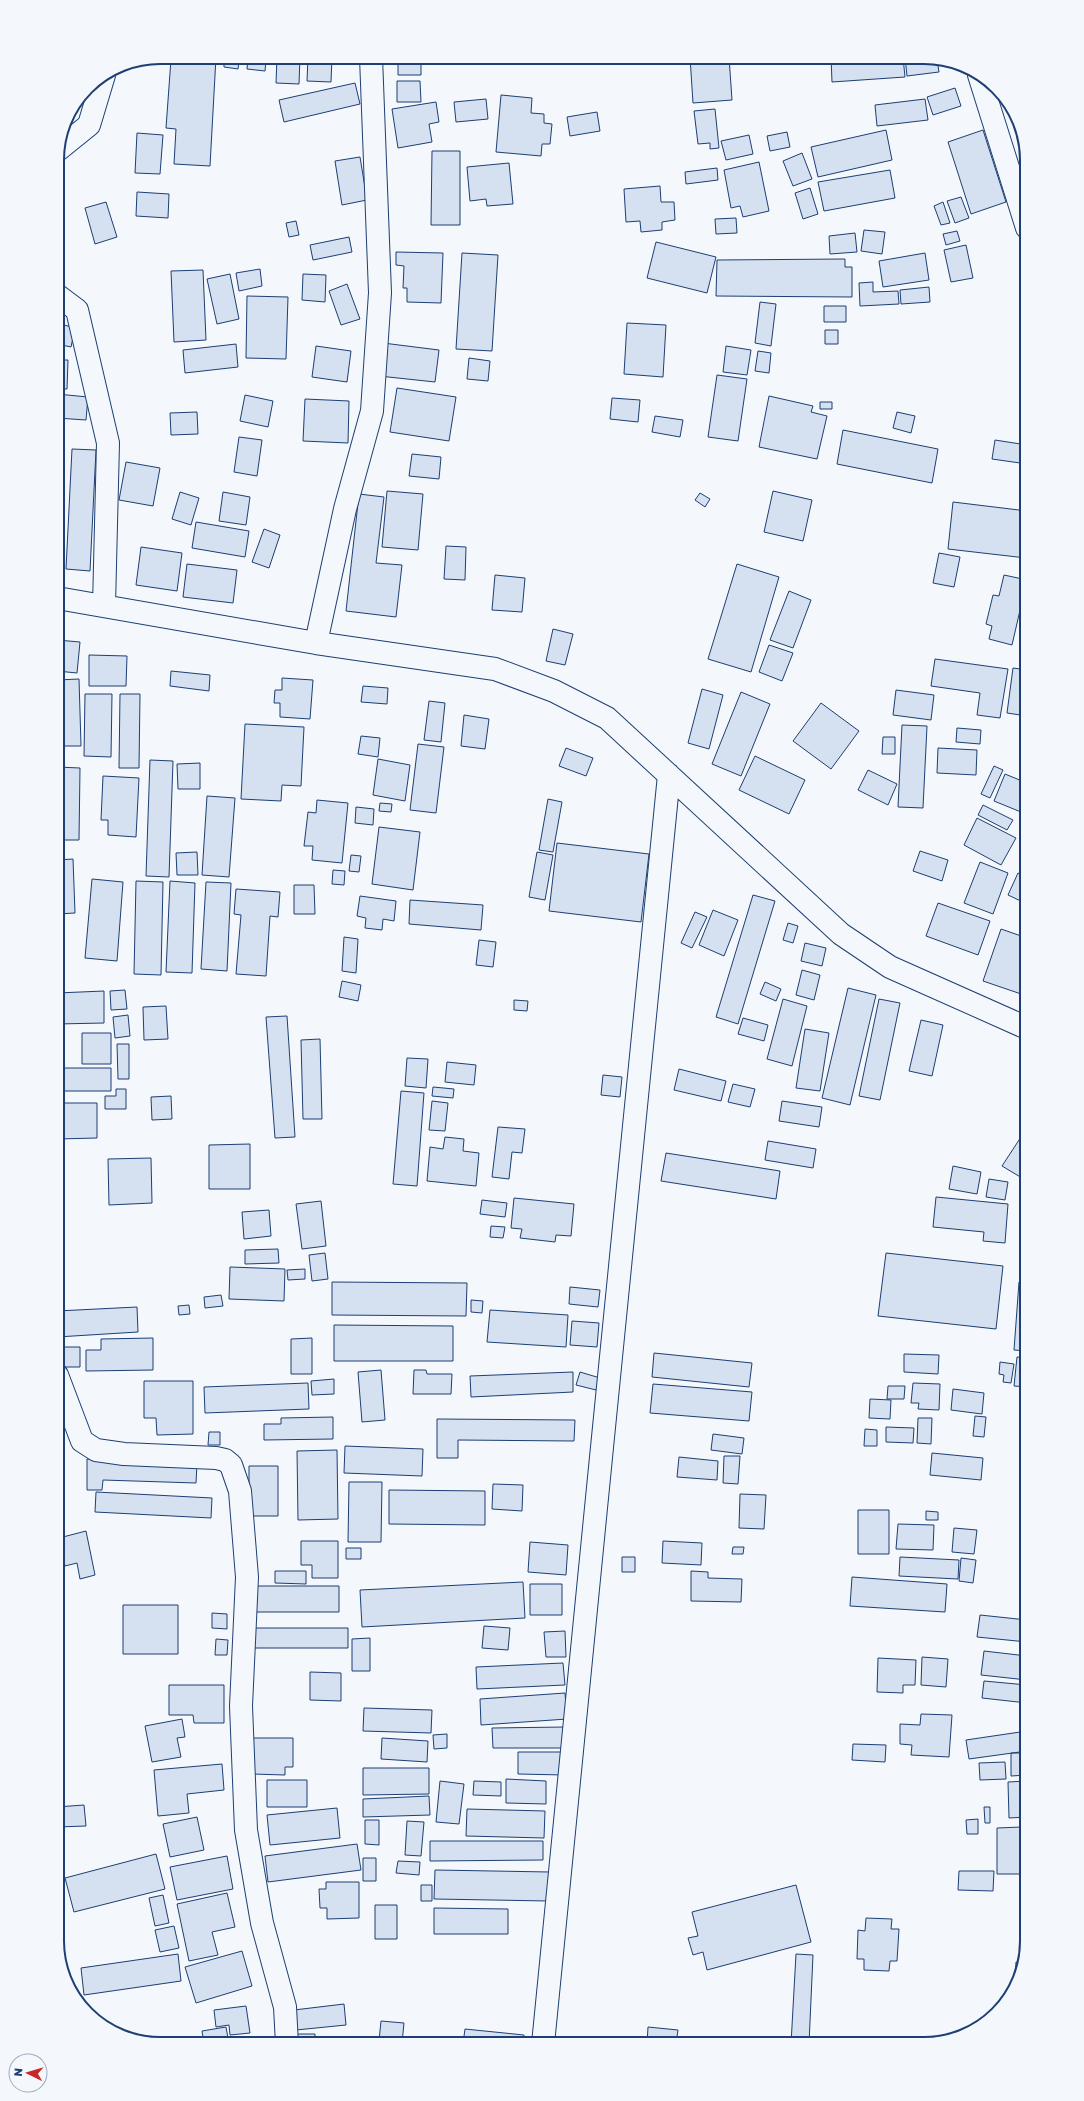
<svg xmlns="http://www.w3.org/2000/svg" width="1084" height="2101" font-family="'Golos Text',sans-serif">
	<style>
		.building { fill: #d5e0f0; stroke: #1d3f73 }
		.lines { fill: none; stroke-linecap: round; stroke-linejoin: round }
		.minor-casing { stroke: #1d3f73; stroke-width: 24 }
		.minor { stroke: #f4f7fb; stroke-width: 22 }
		.rim { fill: none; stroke: #1d3f73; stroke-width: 2 }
	</style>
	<rect width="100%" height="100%" fill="#f4f7fb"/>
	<path class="building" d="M160,57H216L210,166L174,164L176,129L166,128L171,59L154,58Z
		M277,57H300L299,84L276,83Z
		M308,57H332L331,82L307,81Z
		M398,57H429V63H421V75H398Z
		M451,57H467L452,60Z
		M690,57H729L732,100L693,103Z
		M831,57H903L905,77L832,82Z
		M905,57H931L937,59L939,72L907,76Z
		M248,58L266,60L265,71L247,69Z
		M224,60L239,61L238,69L224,67Z
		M397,81H420L421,102H397Z
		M355,83L360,104L284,122L279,100Z
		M955,88L961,106L933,115L927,97Z
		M501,95L532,98L531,113L544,114V123L552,124L550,144H542L541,156L496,152Z
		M486,99L488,119L456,122L454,102Z
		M925,99L928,120L877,126L875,105Z
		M436,102L439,122L429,124L432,142L398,148L392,109Z
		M715,109L719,148L710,149V143L698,144L694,111Z
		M597,112L600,131L570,136L567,117Z
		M886,130L892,160L818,177L811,147Z
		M983,130L1006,202L971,214L948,142Z
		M787,132L790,147L770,151L767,136Z
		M137,133L163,135L160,174L135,173Z
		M749,135L753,154L726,160L721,141Z
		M432,151H460V225H431Z
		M802,153L812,179L793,186L783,161Z
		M360,157L367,200L342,205L335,161Z
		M759,162L769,211L743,217L740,206L731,208L724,170Z
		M509,163L513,204L487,206L486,199L470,201L467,167Z
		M717,168L718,180L686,184L685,172Z
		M890,170L895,198L824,211L818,182Z
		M660,186L661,202H674L675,220L662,222V230L641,232L640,221L626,222L624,189Z
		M810,188L818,214L803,219L795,193Z
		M137,192L169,194L168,218L136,216Z
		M961,197L969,218L955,223L947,201Z
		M106,202L117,237L95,244L85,208Z
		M943,202L950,223L941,225L934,206Z
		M736,218L737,233L716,234L715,219Z
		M296,221L299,235L289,237L286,223Z
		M864,230L885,232L882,254L861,251Z
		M957,231L960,241L946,245L943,234Z
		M855,233L857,252L830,254L829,236Z
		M349,237L352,252L313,260L310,245Z
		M656,242L716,257L707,293L647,278Z
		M966,245L973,278L951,282L944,250Z
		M396,252L443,253L441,303L407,302V288H403L404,266L396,265Z
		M462,253L498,255L492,351L456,349Z
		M925,253L929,280L883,287L879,261Z
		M845,259V267H852V297L716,296L717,260Z
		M260,269L262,286L239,291L236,273Z
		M203,270L206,340L174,342L171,271Z
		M230,274L239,319L217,324L207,279Z
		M303,274L326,275L325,302L302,300Z
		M873,282V292L898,291L899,304L860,306L859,283Z
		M347,284L360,319L341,325L329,291Z
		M929,287L930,302L901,304L900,290Z
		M247,296L288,297L286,359L246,358Z
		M760,302L776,304L771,346L755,343Z
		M824,306H846V322H824Z
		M57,323L75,328L71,347L57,344Z
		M627,323L666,325L663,377L624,374Z
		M825,330H838V344H825Z
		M383,343L439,350L435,382L379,376Z
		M236,344L238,367L185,373L183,350Z
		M316,346L351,351L347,382L312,377Z
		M726,346L751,350L747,375L723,372Z
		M758,351L771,353L769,373L755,371Z
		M469,358L490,361L488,381L467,379Z
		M57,360H68L67,389H57Z
		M717,375L747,379L738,441L708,437Z
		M397,388L456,397L449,441L390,432Z
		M57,394L88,397L86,420L57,418Z
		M245,395L273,401L268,427L240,421Z
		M769,396L813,406L811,412L827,416L817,459L759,447Z
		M612,398L640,400L638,422L610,419Z
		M305,399L349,401L348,443L303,441Z
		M820,402H832V409H820Z
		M197,412L198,434L171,435L170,413Z
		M897,412L915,416L911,433L893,428Z
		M655,416L683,420L680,437L652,432Z
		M843,430L938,449L932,483L837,464Z
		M239,437L262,440L257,476L234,472Z
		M57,440L63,441L60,467L57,466Z
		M995,440L1027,445V464L992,459Z
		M72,449L96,450L90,571L66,569Z
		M412,454L441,457L439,479L409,476Z
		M126,462L160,468L153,506L119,500Z
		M57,471H61L57,501Z
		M387,491L423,494L418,550L382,547Z
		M773,491L812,500L803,541L764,532Z
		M180,492L199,498L191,525L172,519Z
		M223,492L250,497L246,525L219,521Z
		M700,493L710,499L705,507L695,500Z
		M359,494L384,497L376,563L402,565L396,617L346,611Z
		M953,502L1027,511L1026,558L948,549Z
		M196,522L249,531L245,557L192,548Z
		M264,529L280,535L269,568L252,562Z
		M446,546L466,547L465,580L444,579Z
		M141,547L182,553L177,591L136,585Z
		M939,553L960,557L954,587L933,583Z
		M187,564L237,570L233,603L183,597Z
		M737,564L779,577L751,672L708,659Z
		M495,575L525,578L522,612L492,610Z
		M1004,575L1027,580L1012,645L989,639L992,626L986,624L993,595L999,596Z
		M789,591L811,600L793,648L770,640Z
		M553,629L573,634L565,665L546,661Z
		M57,640L80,642L77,673L57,671Z
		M769,645L793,653L782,681L759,672Z
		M89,655L127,656L126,686H89Z
		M935,659L1008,669L1000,718L977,715L980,693L931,686Z
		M1013,668L1027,670V716L1007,713Z
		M171,671L210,675L209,691L170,686Z
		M282,678L313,680L310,719L280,717V703H274L275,690H282Z
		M79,679L81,746H57V680Z
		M363,686L388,688L387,704L361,702Z
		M702,689L723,695L709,749L688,743Z
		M896,690L934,695L931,720L893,715Z
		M741,692L770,704L741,776L712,764Z
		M85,694H112L111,757L84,756Z
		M120,694H140L139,768H119Z
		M429,701L445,703L441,742L424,740Z
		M821,703L859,731L831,769L793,741Z
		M464,715L489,719L485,749L461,746Z
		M245,724L304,727L301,786L282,785L281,801L241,799Z
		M902,725L927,726L923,808L898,807Z
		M957,728L981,730L980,744L956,742Z
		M361,736L380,738L378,757L358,754Z
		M883,737H895V754H882Z
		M418,744L444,747L436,813L410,810Z
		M566,748L593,758L586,776L559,766Z
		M938,748L977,750L976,775L937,773Z
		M1027,750V772L1020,770Z
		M755,756L805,780L789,814L739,790Z
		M378,759L410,765L405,801L373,795Z
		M150,760L173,761L169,877L146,876Z
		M200,763V789H178L177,764Z
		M994,766L1003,770L990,798L981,794Z
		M57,767L80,768L79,840H57Z
		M868,770L897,784L888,805L858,790Z
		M1005,774L1027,783V797L1021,812L994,801Z
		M103,776L139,778L136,837L108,835V820H101Z
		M207,796L235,798L229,877L202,875Z
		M548,799L562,802L553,852L539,850Z
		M317,800L348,803L342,863L312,860L313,846H304L308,812L316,813Z
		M380,803L392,804L391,812L379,811Z
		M983,805L1013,820L1007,830L978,815Z
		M356,807L374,809L373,825L355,823Z
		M977,818L1016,838L1001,865L964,845Z
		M379,827L420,832L413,890L372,884Z
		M557,843L649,854L641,922L549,911Z
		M920,851L948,860L942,881L913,871Z
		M197,852L198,875H177L176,853Z
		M537,852L553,855L545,900L529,897Z
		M351,855L361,856L359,872L349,871Z
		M73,859L75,913L57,914V860Z
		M980,862L1008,873L993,914L964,903Z
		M333,870L345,871L344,885L332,884Z
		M1018,873L1027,877V904L1008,895Z
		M92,879L123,882L117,961L85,958Z
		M136,881L163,882L161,975L134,974Z
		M170,881L195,883L192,973L166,972Z
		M206,882L231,883L227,971L201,969Z
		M294,885H314L315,914H294Z
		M236,889L280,892L278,917L270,916L266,976L236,974L241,915L234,914Z
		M753,895L775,901L738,1024L716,1017Z
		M360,896L396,901L394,921L383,919L382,930L365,928L366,918L357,916Z
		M410,900L483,905L481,930L409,924Z
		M938,903L990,921L978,955L926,936Z
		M713,910L738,920L724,956L699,945Z
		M695,912L707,917L692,948L681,943Z
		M788,923L798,926L793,943L783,940Z
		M1001,929L1027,938V996L983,981Z
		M344,937L358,939L356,973L342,971Z
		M479,940L496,942L493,967L476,965Z
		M805,943L826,948L822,966L801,961Z
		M802,970L820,975L814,1000L796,995Z
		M342,981L361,985L358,1001L339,997Z
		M765,982L781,989L776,1001L760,994Z
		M848,988L876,995L850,1105L822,1098Z
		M125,990L127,1009L111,1010L110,991Z
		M104,991V1023L57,1024V993Z
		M783,999L807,1006L792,1066L767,1059Z
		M879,999L900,1003L880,1100L859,1096Z
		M514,1000L528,1001L527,1011L514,1010Z
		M166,1006L168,1039L144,1040L143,1007Z
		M128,1015L130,1036L115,1038L113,1017Z
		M287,1016L295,1137L275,1138L266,1017Z
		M743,1018L768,1025L764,1041L738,1034Z
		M921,1020L943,1025L932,1076L909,1071Z
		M805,1029L829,1033L820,1091L796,1088Z
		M82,1033H111V1064H82Z
		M320,1039L322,1119H303L301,1040Z
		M117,1044H129V1079H118Z
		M407,1058L428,1059L426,1088L405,1086Z
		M447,1062L476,1065L474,1085L445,1082Z
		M64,1068H111V1091H64Z
		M679,1069L726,1081L721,1101L674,1090Z
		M603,1075L622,1077L620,1097L601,1095Z
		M733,1084L755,1089L750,1107L728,1102Z
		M433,1087L454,1089L453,1098L432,1096Z
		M116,1089H126V1109H105V1096H116Z
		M401,1091L424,1093L417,1186L393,1184Z
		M171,1096L172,1119L152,1120L151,1097Z
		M432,1101L448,1103L445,1131L429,1130Z
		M782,1101L822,1107L819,1127L779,1121Z
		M57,1103H97V1138L57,1139Z
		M498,1127L525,1129L522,1153L512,1152L509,1179L492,1177Z
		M445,1137L464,1139L463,1151L479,1153L476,1186L427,1181L430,1147L443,1149Z
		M1021,1137L1027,1141V1181L1002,1166Z
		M768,1141L816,1149L813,1168L765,1160Z
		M250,1144V1189H209V1145Z
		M666,1153L780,1171L776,1199L661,1181Z
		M151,1158L152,1203L109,1205L108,1159Z
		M953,1166L981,1172L977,1194L949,1189Z
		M989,1179L1008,1182L1005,1200L986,1197Z
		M936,1197L1008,1204L1005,1243L983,1241L984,1232L933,1227Z
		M514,1198L574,1204L571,1236L556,1235L555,1242L520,1238L522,1229L511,1228Z
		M482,1200L507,1203L505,1217L480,1214Z
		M321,1201L326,1246L302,1249L296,1204Z
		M1024,1205L1027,1206V1227L1020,1226Z
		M269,1210L271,1236L244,1239L242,1212Z
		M491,1226L505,1227L503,1238L490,1237Z
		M1025,1231L1027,1232V1250L1020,1248Z
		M278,1249L279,1263L245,1264V1250Z
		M325,1253L328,1279L312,1281L309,1255Z
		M886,1253L1003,1266L996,1329L878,1316Z
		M230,1267L285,1269L284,1301L229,1299Z
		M305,1269V1279L288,1280L287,1270Z
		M332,1282L467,1283L466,1316L332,1315Z
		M1019,1282H1027V1351L1014,1350Z
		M570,1287L600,1290L598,1307L569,1304Z
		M221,1295L223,1306L205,1308L204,1297Z
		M471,1300L483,1301L482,1313L471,1312Z
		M189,1305L190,1314L179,1315L178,1306Z
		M137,1307L138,1332L57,1337V1311Z
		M490,1310L568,1315L566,1347L487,1342Z
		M572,1321L599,1323L597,1347L570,1345Z
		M334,1325L453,1326V1361H334Z
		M153,1338V1370L86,1371V1350H101V1339Z
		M312,1338V1374H291V1339Z
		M62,1347H80V1367H62Z
		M654,1353L752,1363L749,1387L652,1377Z
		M904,1354L939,1355L938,1374L904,1372Z
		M1017,1357L1027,1358V1387L1014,1386Z
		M1000,1362L1014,1364L1011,1383L1003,1382L1004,1375L999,1374Z
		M381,1370L385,1420L362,1422L358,1372Z
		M414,1370H426L427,1374H452L451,1394H413Z
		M573,1372V1392L471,1397L470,1376Z
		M580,1372L600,1378L596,1390L576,1385Z
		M334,1379V1394L312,1395L311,1381Z
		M144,1381H193V1434L157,1435L156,1418H144Z
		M308,1383L309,1409L205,1413L204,1387Z
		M913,1383L940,1384L939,1410L918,1409L919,1403H911Z
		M653,1384L752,1392L749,1421L650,1413Z
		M888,1386H905L904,1399H887Z
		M953,1389L984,1393L982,1414L951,1410Z
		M870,1399L891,1400L890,1419L869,1418Z
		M975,1416L986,1417L984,1437L973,1436Z
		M333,1417V1439L264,1440V1424H281V1418Z
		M918,1418H932L931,1444L917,1443Z
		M437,1419L575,1420L574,1441L458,1440V1458H437Z
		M886,1427L914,1428L913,1443L886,1442Z
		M865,1429L877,1430V1446H864Z
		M209,1432H220V1445H208Z
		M713,1434L744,1438L742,1454L711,1450Z
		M345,1446L423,1449L422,1476L344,1473Z
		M337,1450L338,1519L298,1520L297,1451Z
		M932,1453L983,1458L981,1480L930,1475Z
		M724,1456H740L738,1484L723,1483Z
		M679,1457L718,1461L717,1480L677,1477Z
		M87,1459L197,1464L196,1483L103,1480L102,1490H87Z
		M249,1466H278V1516H249Z
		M349,1482H382L381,1542H348Z
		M493,1484L523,1485L522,1511L492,1509Z
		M389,1490L485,1491V1525L389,1524Z
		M96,1492L212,1498L211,1518L95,1512Z
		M740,1494L766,1495L764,1529L739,1528Z
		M858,1510H889V1554H858Z
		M926,1511L938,1512V1520H926Z
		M898,1524L934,1525L933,1550L896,1549Z
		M954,1528L977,1530L974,1554L952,1552Z
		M86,1531L95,1575L80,1579L77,1563L65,1566L59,1538Z
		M301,1541H338V1578H312V1565H301Z
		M663,1541L702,1543L701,1565L662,1563Z
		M530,1542L568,1545L566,1575L528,1572Z
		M733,1547H744L743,1554H732Z
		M346,1548H361V1559H346Z
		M622,1557H635V1572H622Z
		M900,1557L959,1560L958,1579L899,1576Z
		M961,1558L976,1560L973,1583L959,1581Z
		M275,1571H306V1584L275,1583Z
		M691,1571L708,1572V1578L742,1579L741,1602L691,1601Z
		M852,1577L947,1584L945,1612L850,1606Z
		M523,1582L525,1618L362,1627L360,1590Z
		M530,1584H562V1615H530Z
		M253,1586H339V1612H253Z
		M123,1605H178V1654H123Z
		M212,1613L227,1614V1629L212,1628Z
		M980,1615L1027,1620V1642L977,1637Z
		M484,1626L510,1628L508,1650L482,1648Z
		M252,1628H348V1648H252Z
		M565,1631L566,1657H546L544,1632Z
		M370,1638V1671H352V1639Z
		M216,1639L228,1640L227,1655H215Z
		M984,1651L1027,1656V1680L981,1675Z
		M922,1657L948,1659L946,1687L921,1685Z
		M878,1658L916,1660L915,1685H903V1693L877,1692Z
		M563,1663L565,1685L477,1689L476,1667Z
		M310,1672L341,1673V1701L310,1700Z
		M984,1681L1027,1685V1703L982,1698Z
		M169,1685H224V1723H194L193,1715H169Z
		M565,1693L567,1719L481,1725L480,1699Z
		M364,1708L432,1710L431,1733L363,1731Z
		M921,1714L952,1715L949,1757L911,1755L912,1745L900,1744V1724L920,1725Z
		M182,1719L185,1737L177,1738L181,1757L152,1762L145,1726Z
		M565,1727V1748H493L492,1728Z
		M1027,1731V1751L969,1759L966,1740Z
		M447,1734V1748L434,1749L433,1735Z
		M252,1738H293V1767H285V1775L252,1774Z
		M382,1738L428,1741L427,1762L381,1759Z
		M853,1744L886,1745L885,1762L852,1760Z
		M518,1752H564V1775L518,1774Z
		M1011,1753H1027V1775L1011,1776Z
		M1005,1762L1006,1779L980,1780L979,1763Z
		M222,1764L224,1790L187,1794L189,1813L158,1816L154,1770Z
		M363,1768H429V1794L363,1795Z
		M506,1779L546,1781V1804L506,1803Z
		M267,1780H307V1807H267Z
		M440,1781L464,1784L459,1824L436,1822Z
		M474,1781L501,1782V1796L473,1795Z
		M1027,1781V1817L1009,1818L1008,1782Z
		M429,1796L430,1815L363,1817V1799Z
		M84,1805L86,1826L57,1827V1807Z
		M984,1807H990V1823H985Z
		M337,1808L340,1838L270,1845L267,1815Z
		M467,1809L545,1811L544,1838L466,1836Z
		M197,1817L204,1850L170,1857L163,1824Z
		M978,1819V1834H967L966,1820Z
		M365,1820H379V1845L365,1844Z
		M407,1821L424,1822L421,1856L405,1855Z
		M1022,1827L1023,1874H997V1828Z
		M430,1841H543V1860L430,1861Z
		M357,1844L361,1870L268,1882L265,1856Z
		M156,1854L165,1889L74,1912L65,1878Z
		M227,1856L233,1889L177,1900L170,1867Z
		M363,1858H376V1881H363Z
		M398,1861L420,1862L419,1875L396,1873Z
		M435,1870L550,1872L549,1901L434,1899Z
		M959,1871H994L993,1891L958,1890Z
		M326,1882H359V1918L327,1919V1908H320L319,1889H326Z
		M421,1885H432V1901H421Z
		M796,1885L811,1942L707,1970L703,1952L693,1955L688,1938L698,1936L692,1912Z
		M227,1893L235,1927L212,1932L218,1955L189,1961L177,1904Z
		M163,1895L169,1923L155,1926L149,1898Z
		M375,1905H397V1939H375Z
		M434,1908L508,1909V1934H434Z
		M866,1918L892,1919L891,1929H899L897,1961H890L889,1971L864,1970V1959H857L858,1930L865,1931Z
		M174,1926L179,1948L160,1952L155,1930Z
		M242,1951L252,1986L196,2003L185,1967Z
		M178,1954L181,1981L84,1995L81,1968Z
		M796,1954L813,1955L809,2044H791Z
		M1016,1962H1021L1015,1979Z
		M344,2004L346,2025L296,2030L294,2010Z
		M246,2006L250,2033L230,2035L229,2025L216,2027L214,2010Z
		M381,2021L404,2023L402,2043L379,2041Z
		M226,2027L229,2044H204L202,2031Z
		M648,2027L678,2030L676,2044H647Z
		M465,2029L524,2035V2044H463Z
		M297,2034H315V2044H297Z"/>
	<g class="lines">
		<g class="minor-casing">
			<path id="minor" d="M979,75L1027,228
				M58,150L89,125L104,75
				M57,295L77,310L108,443L104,606
				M57,598L316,643L495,669L554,691L607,718L841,934L890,967L1027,1028
				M316,643L345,509L372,411L380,293L371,57
				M57,1375L82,1441L96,1450L124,1454L216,1458L225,1460L231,1465L240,1491L247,1577L241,1706L246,1830L262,1923L285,2007L287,2044
				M543,2044C587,1621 624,1198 669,775"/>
		</g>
		<use href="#minor" class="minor"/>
	</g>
	<path d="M0 0H1084V2101H0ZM160 64H924A96 96 0 0 1 1020 160V1941A96 96 0 0 1 924 2037H160A96 96 0 0 1 64 1941V160A96 96 0 0 1 160 64Z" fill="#f4f7fb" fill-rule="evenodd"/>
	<path class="rim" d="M160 64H924A96 96 0 0 1 1020 160V1941A96 96 0 0 1 924 2037H160A96 96 0 0 1 64 1941V160A96 96 0 0 1 160 64Z"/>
	<g transform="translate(28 2073) rotate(275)"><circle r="19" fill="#f4f7fb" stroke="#9eadc5"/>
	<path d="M0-3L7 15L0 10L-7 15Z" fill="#c62828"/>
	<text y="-6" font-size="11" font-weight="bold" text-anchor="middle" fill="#1d3f73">N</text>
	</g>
</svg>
